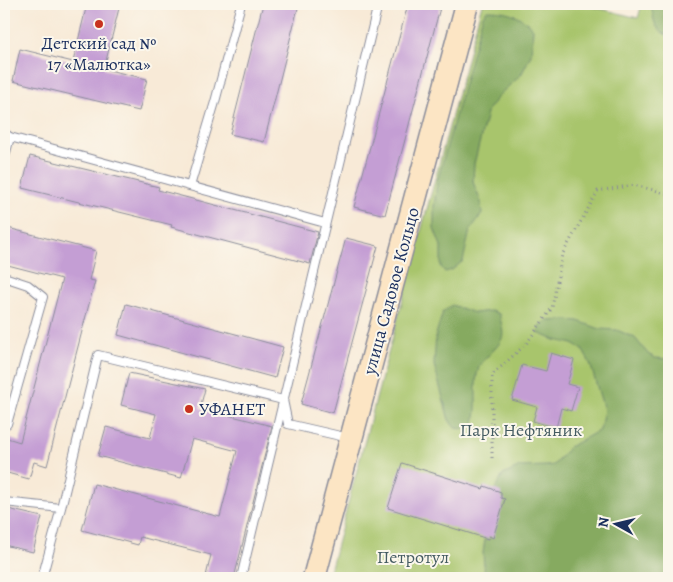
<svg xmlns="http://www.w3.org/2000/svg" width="673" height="582" font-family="Alegreya,serif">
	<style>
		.green { fill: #a8c56c; stroke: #627a65 }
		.forest { fill: #86aa60; stroke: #506c5f }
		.building { fill: #c49ed4 }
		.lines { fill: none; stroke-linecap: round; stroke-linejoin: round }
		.lane-casing { stroke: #8a8c9a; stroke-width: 10 }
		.secondary-casing { stroke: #8a8c9a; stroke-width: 25 }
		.path { stroke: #8a8c9a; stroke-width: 3; stroke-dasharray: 1 4; stroke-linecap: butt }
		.lane { stroke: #fff; stroke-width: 8 }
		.secondary { stroke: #fce5c4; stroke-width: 22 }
		.poi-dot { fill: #c8321e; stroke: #fbf7ec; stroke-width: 2 }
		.labels { text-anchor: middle; stroke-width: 4; stroke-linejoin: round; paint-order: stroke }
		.poi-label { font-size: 18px; fill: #1b2f5e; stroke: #fbf7ec }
		.street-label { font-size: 18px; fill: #1b2f5e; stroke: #fbf7ec }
		.park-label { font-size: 18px; fill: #455c62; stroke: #fbf7ec }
	</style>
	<rect width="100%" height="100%" fill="#fbf7ec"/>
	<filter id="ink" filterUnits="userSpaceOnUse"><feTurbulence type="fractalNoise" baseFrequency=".02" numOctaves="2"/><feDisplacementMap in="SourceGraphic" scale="10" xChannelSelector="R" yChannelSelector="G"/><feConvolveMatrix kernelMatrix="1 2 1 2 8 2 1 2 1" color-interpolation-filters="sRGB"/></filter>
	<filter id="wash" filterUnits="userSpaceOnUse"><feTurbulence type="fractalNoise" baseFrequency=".0096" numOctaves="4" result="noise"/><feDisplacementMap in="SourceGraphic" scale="20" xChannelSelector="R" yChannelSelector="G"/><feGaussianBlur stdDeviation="1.12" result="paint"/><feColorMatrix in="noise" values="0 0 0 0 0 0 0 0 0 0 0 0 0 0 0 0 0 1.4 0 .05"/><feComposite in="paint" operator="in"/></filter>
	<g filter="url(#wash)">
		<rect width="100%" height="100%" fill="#f8ead7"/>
		<path class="green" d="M482,4H582L638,18L642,4H669V578H328Z"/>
		<path class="forest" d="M651,4H669V36C653,29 654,20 651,4Z
			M487,10C505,10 521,14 533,29L531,55L521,75L501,93L488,109L474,164L473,182L481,202L482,214L470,230L463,261L452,270L445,272L441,267V246L434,228V207L437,182L483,15Z
			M452,305L474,313L491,311L499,314C506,340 504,339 486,358C484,361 481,364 479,367C472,386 480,407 473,426L464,429L455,428L449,420L434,365L436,334L443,312Z
			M567,320L578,321L600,329L617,330L635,338L648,354L655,358L669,359V576L661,578H485L483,553L490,504L492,495L503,475L520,467L547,466L554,465L569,447L600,430L604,410L590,363L582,349L573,344L555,340L538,333L540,325L547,321Z"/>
		<g id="blocks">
			<path class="building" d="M87,4H120L104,69L147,79L139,111L13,81L20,49L73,62Z
				M263,4H299L264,142L230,134Z
				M408,4H441L385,215L354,207Z
				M30,156L159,187L158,190L318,232L310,264L171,227L172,225L22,188Z
				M4,227L96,251L89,280L95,281L47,466L34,462L29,479L4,472V437L20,442L62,279L4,264Z
				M346,238L378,246L333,413L301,404Z
				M126,304L283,347L275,378L118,335Z
				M551,353L574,360L567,384L578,387L571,411L561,408L556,428L533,421L537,407L512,400L522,365L546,371Z
				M129,373L205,389L200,408L272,426L234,578H213L206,576L211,555L140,537L138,545L82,530L94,484L220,517L237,451L192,439L181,478L98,456L106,427L150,438L156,414L121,405Z
				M402,463L483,489L484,486L501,492V498L505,499L493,538L489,536L488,539L388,508Z
				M4,508L42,517L33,552L4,545Z"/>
		</g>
	</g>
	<g filter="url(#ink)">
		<use href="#blocks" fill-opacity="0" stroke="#8a8c9a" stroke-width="1"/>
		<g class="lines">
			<g class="lane-casing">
				<path id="lane" d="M4,133L10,137L325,223
					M4,160L10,137
					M190,186L215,102L241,4
					M4,277L28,285L43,297L7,424L4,423
					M4,502L61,508
					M42,578L61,508L98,355L283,400L288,424L349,438
					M241,578L378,4"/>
			</g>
			<g class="secondary-casing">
				<path id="secondary" d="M314,578L467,4"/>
			</g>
			<path class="path" d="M492,458V375L526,344L552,308L562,255L598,191L634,185L669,194"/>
			<use href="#lane" class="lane"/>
			<use href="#secondary" class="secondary"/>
		</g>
	</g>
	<g class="poi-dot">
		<circle cx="99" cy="24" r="5"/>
		<circle cx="189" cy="409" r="5"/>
	</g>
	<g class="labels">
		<g class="poi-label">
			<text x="99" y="49">Детский сад №<tspan x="99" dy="21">17 «Малютка»</tspan></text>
			<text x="199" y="415" text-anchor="start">УФАНЕТ</text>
		</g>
		<g class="street-label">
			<text transform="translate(391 291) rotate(-75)" y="6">улица Садовое Кольцо</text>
		</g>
		<g class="park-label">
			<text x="521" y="436">Парк Нефтяник</text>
			<text x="413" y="563">Петротул</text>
		</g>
	</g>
	<rect width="673" height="582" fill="none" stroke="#fbf7ec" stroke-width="20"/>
	<g transform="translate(616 524) rotate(278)" stroke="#fbf7ec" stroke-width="4" paint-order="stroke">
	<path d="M0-4L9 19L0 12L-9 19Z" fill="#1b2f5e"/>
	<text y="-8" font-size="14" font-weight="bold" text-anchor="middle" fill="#1b2f5e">N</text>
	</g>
</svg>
